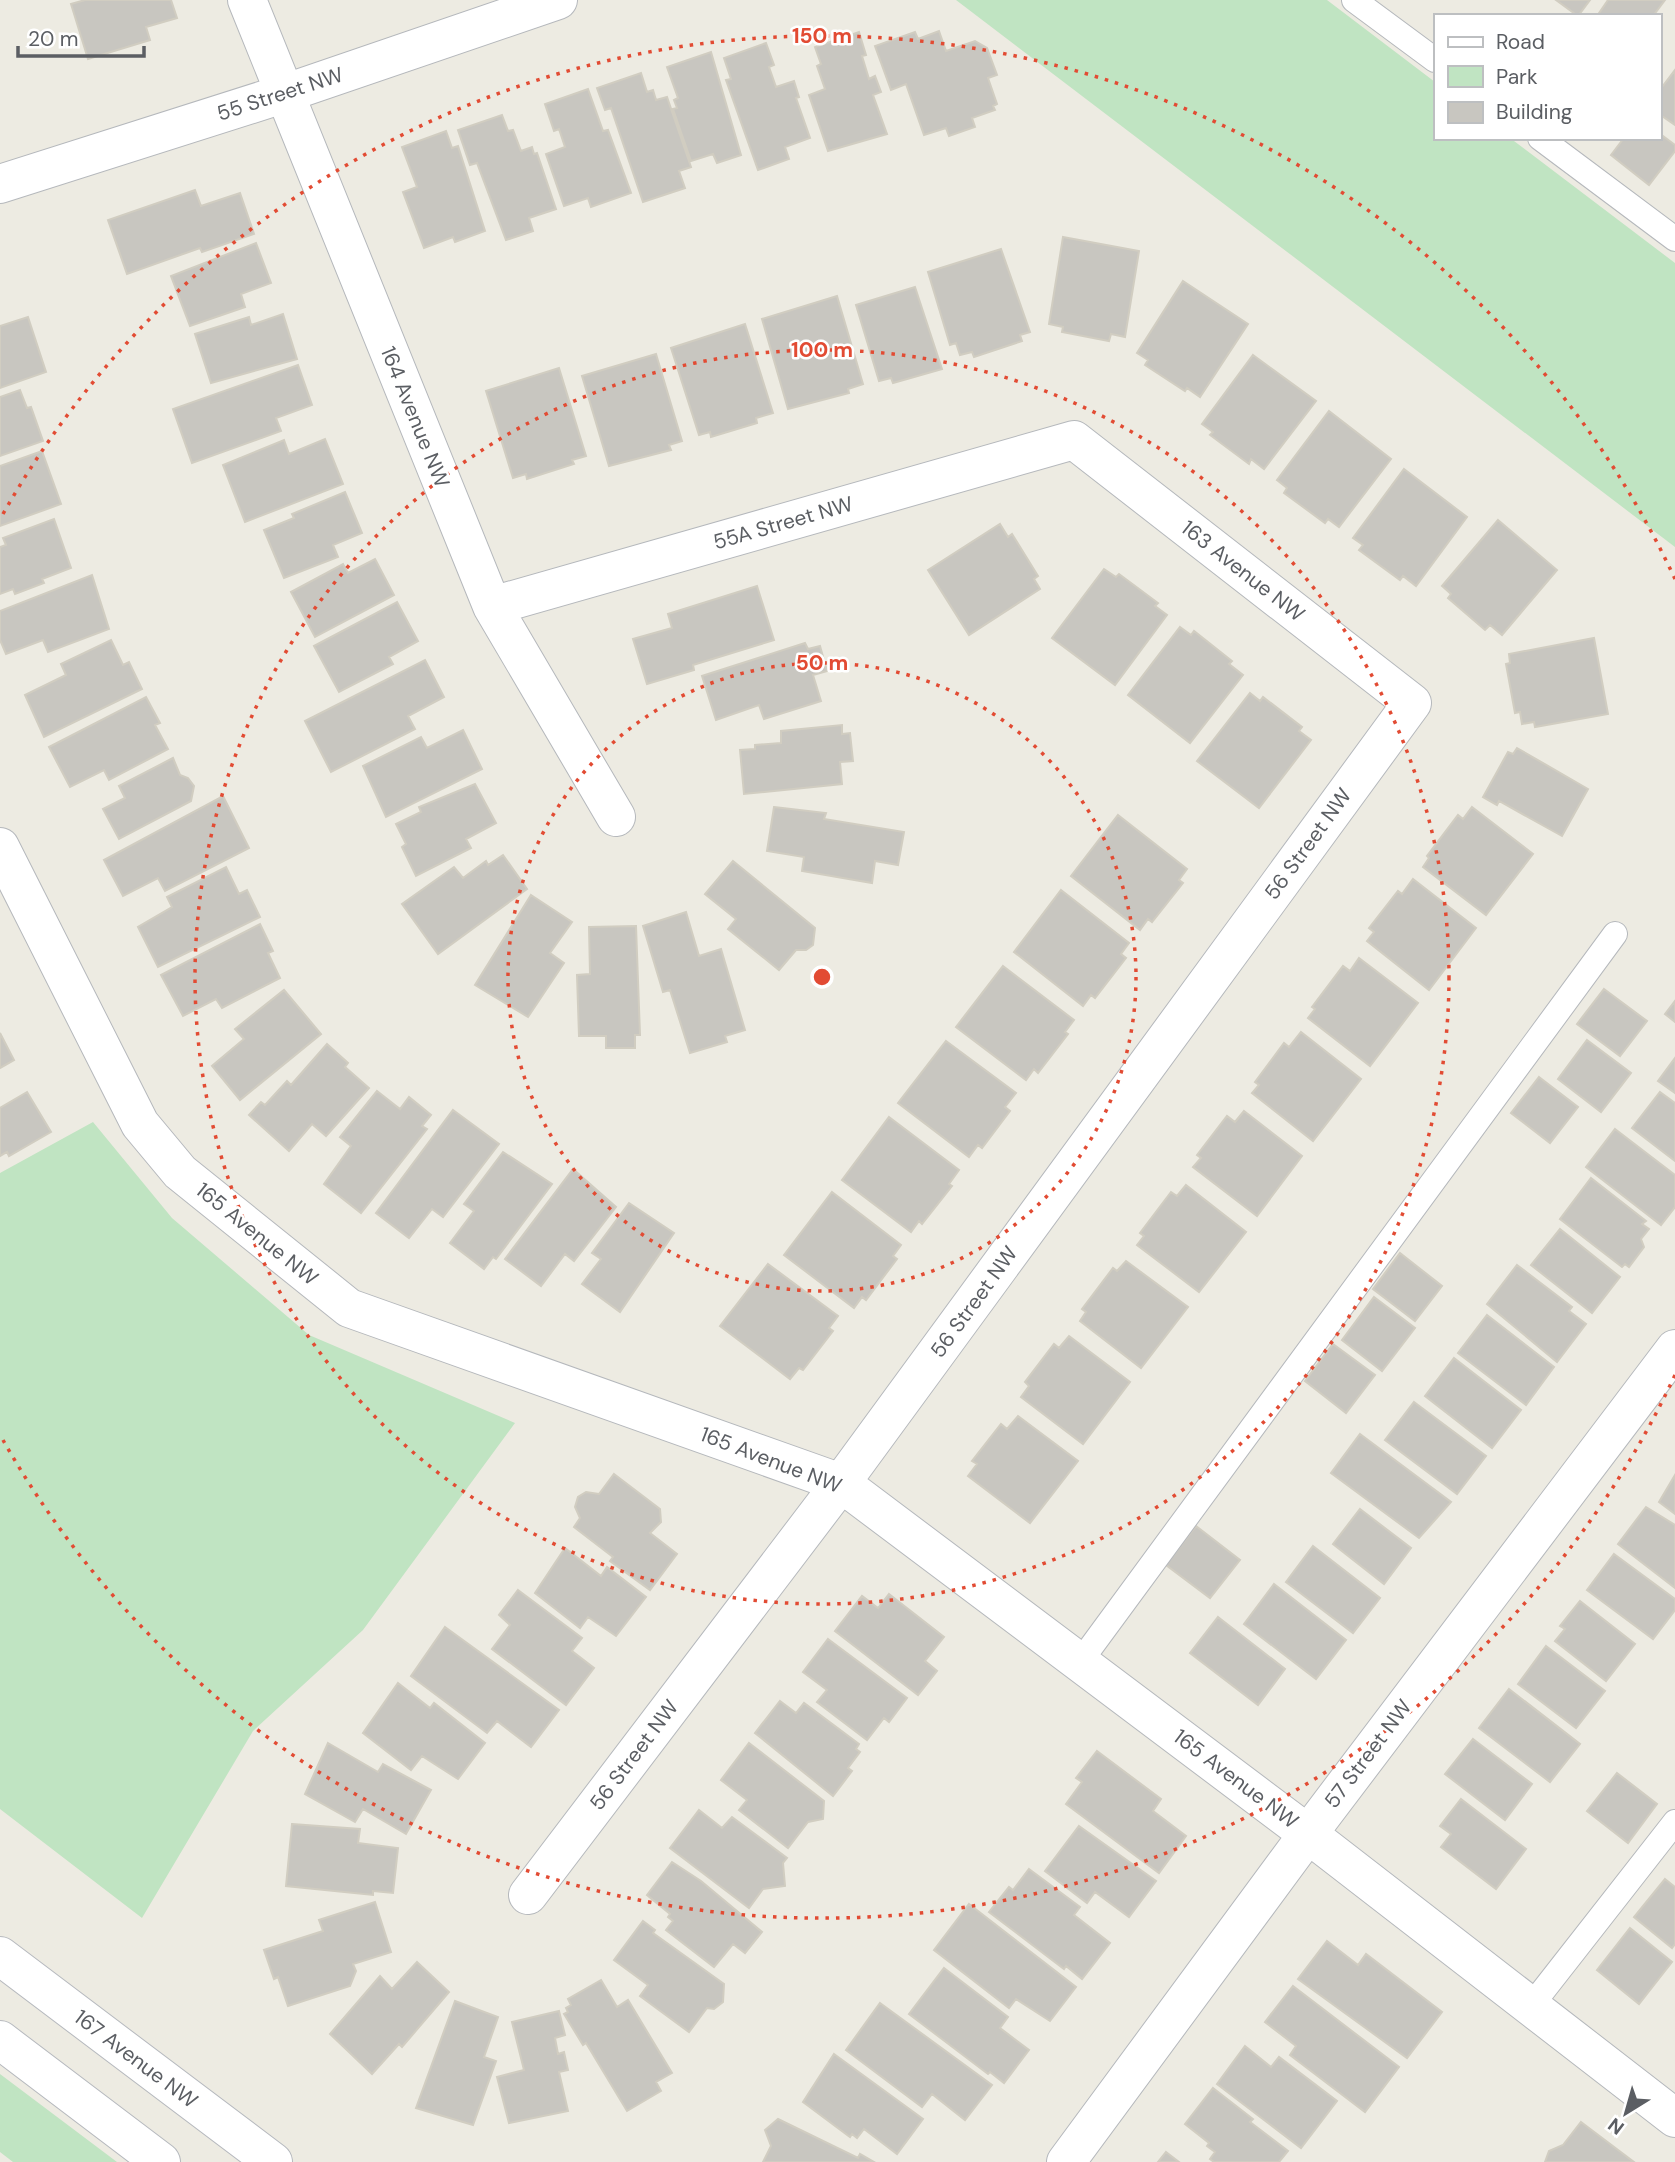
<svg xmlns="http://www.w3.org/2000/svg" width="1675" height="2162" font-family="'DM Sans',sans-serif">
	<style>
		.green { fill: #c0e4c2 }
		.building { fill: #c8c6c0; stroke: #d1cdc1; stroke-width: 2 }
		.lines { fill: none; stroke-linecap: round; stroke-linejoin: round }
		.service-casing { stroke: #b5b8bc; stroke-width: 26 }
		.minor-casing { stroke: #b5b8bc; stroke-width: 40 }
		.tertiary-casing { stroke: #b5b8bc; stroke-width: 40 }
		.secondary-casing { stroke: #b6b9be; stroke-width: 40 }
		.service { stroke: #fff; stroke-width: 24 }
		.minor { stroke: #fff; stroke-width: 38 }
		.tertiary { stroke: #fff; stroke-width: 38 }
		.secondary { stroke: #fff; stroke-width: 38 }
		.ring { fill: none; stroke: #e24b33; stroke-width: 3.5; stroke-dasharray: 3.5 7 }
		.labels { text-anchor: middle; stroke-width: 5; stroke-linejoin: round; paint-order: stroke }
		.street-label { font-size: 21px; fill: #5b5e63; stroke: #fff }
		.centre { fill: #e24b33; stroke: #fff; stroke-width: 3.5 }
		.ring-label { font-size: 21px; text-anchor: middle; font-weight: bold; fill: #e24b33; stroke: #fff; stroke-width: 5; stroke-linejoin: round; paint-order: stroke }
	</style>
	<rect width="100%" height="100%" fill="#edebe2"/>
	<path class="green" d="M956,0H1327L1435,82V138H1510L1675,263V547Z
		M93,1122L172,1218L309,1335L515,1423L363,1630L253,1731L142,1918L0,1809V1173Z
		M0,2074L117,2162H13L0,2152Z"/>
	<path class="building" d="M85,0H171L177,18L146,27L150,40L88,59L71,4Z
		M1556,0H1590L1578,16Z
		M1608,0H1665L1653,16H1597Z
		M939,31L946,51L975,41L987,48L997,75L988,78L997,104L993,106L995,110L972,118L975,127L949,136L946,128L924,135L906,84L891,90L875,46L915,32L918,39Z
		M859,32L866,55L862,56L869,79L875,76L881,92L873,95L887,134L828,151L809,95L825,89L817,66L821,64L815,47Z
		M766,43L774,65L769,67L776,87L794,81L799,97L796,98L810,138L785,147L789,159L758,170L726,80L731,79L724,58Z
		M711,52L741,155L717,163L713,154L691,161L673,109L677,108L674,100L678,98L667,67Z
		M1675,70V125L1659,114V91Z
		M641,73L647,92L653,90L656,100L667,97L691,167L679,171L685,188L643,202L611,108L605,110L597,88Z
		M588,89L603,131L608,130L631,193L591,207L588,198L564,206L546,154L565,147L559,129L554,131L545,104Z
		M502,115L508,131L513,130L521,151L532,147L534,154L537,153L556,209L529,218L533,231L506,240L477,163L470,165L458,130Z
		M446,131L452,148L458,146L485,231L455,242L453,237L424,248L403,192L417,187L402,147Z
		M1659,133L1675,145V151L1649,185L1611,155L1624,138H1659Z
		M195,190L201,206L240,193L254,234L202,252L200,248L127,274L108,220Z
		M1063,237L1139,251L1125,337L1111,334L1109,341L1062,332L1063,327L1049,324Z
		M256,243L271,283L241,294L245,307L190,326L171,276Z
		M1001,249L1030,332L1020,335L1022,341L974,357L972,352L960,355L956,343L950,345L928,272Z
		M1183,281L1248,324L1200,397L1187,388L1185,391L1145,365L1148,360L1137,353Z
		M915,287L942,369L893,383L891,378L879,381L856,305Z
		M837,296L863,384L848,389L849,393L788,409L762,319Z
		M283,314L297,359L211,383L195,334L249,317L251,325Z
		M28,317L46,372L0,388V326Z
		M745,324L773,413L756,418L757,423L711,437L710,432L699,435L671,348Z
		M656,354L682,441L669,445L671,450L609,466L582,376Z
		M1253,355L1316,401L1264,469L1251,459L1249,464L1210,435L1213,432L1202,424Z
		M298,365L312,405L276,418L281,431L192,463L173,409Z
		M559,368L586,456L572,460L574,464L527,479L526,474L513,478L486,391Z
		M20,390L27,408L31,407L43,441L0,456V397Z
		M1329,411L1391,459L1339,527L1328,519L1325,523L1284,493L1287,488L1277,480Z
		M325,439L343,484L245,522L223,465L284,440L289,454Z
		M42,451L61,504L0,526V466Z
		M1404,469L1467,517L1416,586L1403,576L1400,580L1359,550L1363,545L1353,538Z
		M345,492L362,533L333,545L338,557L284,578L264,530L294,518L292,514Z
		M54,519L71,568L42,579L44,583L15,594L13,589L0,594V547L6,545L3,538Z
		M1498,520L1557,570L1502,635L1490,625L1485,630L1448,598L1451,594L1442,586Z
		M1000,524L1008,537L1012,534L1038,576L1034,579L1040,589L969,635L928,570Z
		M375,559L394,595L315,637L291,592L343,564L348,573Z
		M1104,569L1116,577L1119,574L1158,603L1155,606L1167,615L1115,685L1052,638Z
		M92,575L109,629L48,652L43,640L6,654L0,640V611Z
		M757,586L774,640L693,665L694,670L647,684L633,639L672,628L668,614Z
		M397,602L418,641L389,657L393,664L339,692L314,646Z
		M1180,627L1191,635L1194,631L1232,661L1229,664L1243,675L1190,743L1128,695Z
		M1594,638L1608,714L1535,727L1534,722L1522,724L1520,712L1515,713L1506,664L1510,663L1509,654Z
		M111,640L123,665L129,662L142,689L44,737L25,695L66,675L61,664Z
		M805,643L808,649L820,646L827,671L813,675L821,701L764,719L759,705L716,720L702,676Z
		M425,660L444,697L408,716L415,729L331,772L305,721Z
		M1250,693L1260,701L1263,697L1302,727L1299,731L1311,740L1259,808L1197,761Z
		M146,697L160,723L155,725L168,749L109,780L104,770L70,787L49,747Z
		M842,725V734L850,733L853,761L840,762L842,784L744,794L740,750L755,749V745L781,743V731Z
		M463,730L482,769L386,817L363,766L421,737L427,748Z
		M1517,748L1588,789L1562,836L1499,801L1497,805L1483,797L1508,752L1513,754Z
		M173,758L180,775L188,778L194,786L191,801L119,839L103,809L125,798L119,786Z
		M475,784L496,823L466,839L471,848L416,876L402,847L406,844L396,824L421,812L419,807Z
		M223,796L249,848L165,891L158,878L123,896L104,860Z
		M774,807L826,813L824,819L904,832L898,865L875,861L872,883L802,871L804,857L767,851Z
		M1472,807L1533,854L1486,915L1423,867L1429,858L1427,856L1458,815L1463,819Z
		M1118,815L1187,869L1179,880L1183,883L1152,922L1148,919L1140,930L1071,876Z
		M503,855L527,889L438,954L402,904L454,867L463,878L486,861L488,865Z
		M733,861L815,928L813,945L806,950H796L779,970L728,929L736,919L705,894Z
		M226,867L239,894L247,890L260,917L158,967L138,927L172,907L167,897Z
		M1413,879L1476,928L1429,990L1367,941L1374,932L1369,928L1398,891L1402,894Z
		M1061,890L1129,943L1121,954L1126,958L1095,998L1091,995L1083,1006L1014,952Z
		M531,895L572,922L550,953L564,963L528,1017L475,985Z
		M686,912L699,956L721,949L745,1030L725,1036L727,1042L690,1053L670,990L663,992L643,926Z
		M260,924L273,951L268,953L280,978L222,1008L216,999L183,1016L161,975Z
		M636,926L640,1035H635V1048H606V1036H579L577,975L590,974L589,927Z
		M1359,958L1418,1003L1370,1066L1308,1018L1315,1009L1312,1007L1343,966L1350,971Z
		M1003,966L1074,1020L1065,1032L1068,1034L1038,1073L1034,1069L1026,1080L956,1027Z
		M1604,989L1647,1021L1620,1056L1577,1024Z
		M284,990L321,1034L240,1100L212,1066L244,1039L235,1029Z
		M1675,1001V1022L1665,1014Z
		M1301,1032L1361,1079L1313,1141L1252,1093L1259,1085L1255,1082L1284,1043L1289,1047Z
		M0,1033L14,1060L0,1068Z
		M1587,1040L1631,1073L1601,1112L1558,1079Z
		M946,1041L1016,1093L1005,1107L1010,1111L982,1148L978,1145L969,1157L898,1103Z
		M327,1044L348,1063L345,1067L369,1088L326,1136L312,1124L289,1151L249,1115L261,1102L265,1105L287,1081L291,1085Z
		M1675,1058V1093L1658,1081Z
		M1539,1077L1578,1107L1550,1143L1511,1113Z
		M377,1091L400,1109L409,1097L431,1115L422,1126L427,1129L361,1213L324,1184L351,1146L340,1137Z
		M27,1092L51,1132L9,1156L7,1152L0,1156V1108Z
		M1660,1092L1675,1103V1161L1632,1128Z
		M453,1110L499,1144L443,1217L432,1209L409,1238L376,1213Z
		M1244,1111L1302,1156L1257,1216L1193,1167L1201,1158L1197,1155L1227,1116L1235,1122Z
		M889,1117L959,1170L949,1184L952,1186L922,1224L919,1221L911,1232L842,1180Z
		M1615,1129L1675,1175V1207L1661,1225L1586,1167Z
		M503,1152L552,1184L496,1259L493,1257L484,1269L450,1243L474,1211L464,1204Z
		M573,1169L616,1207L574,1261L565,1254L541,1286L505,1259Z
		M1591,1178L1646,1221L1642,1224L1649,1229L1641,1239L1644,1247L1629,1267L1625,1264L1622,1267L1560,1219Z
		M1186,1185L1246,1232L1199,1292L1137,1245L1144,1236L1140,1233L1171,1192L1177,1196Z
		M832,1192L901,1245L893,1256L897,1259L866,1300L862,1297L854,1308L784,1255Z
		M629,1203L674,1233L620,1312L582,1284L601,1259L592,1253Z
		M1560,1229L1620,1277L1592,1313L1531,1265Z
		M1400,1253L1442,1286L1415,1321L1373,1289Z
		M1126,1261L1188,1307L1141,1368L1080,1321L1086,1312L1082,1309L1113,1268L1117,1271Z
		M768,1264L838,1316L829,1328L833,1331L803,1370L799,1368L790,1379L720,1326Z
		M1517,1265L1572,1307L1569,1311L1586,1324L1557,1362L1487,1304Z
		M1374,1297L1415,1328L1382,1371L1342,1340Z
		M1487,1315L1554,1367L1526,1405L1458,1353Z
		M1069,1336L1130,1382L1083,1444L1021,1397L1029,1386L1025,1382L1054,1344L1059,1348Z
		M1333,1344L1375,1375L1346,1413L1305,1381Z
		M1454,1358L1521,1410L1492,1448L1425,1396Z
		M1414,1402L1486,1456L1457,1494L1385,1440Z
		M1018,1416L1078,1461L1030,1523L968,1476L977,1464L972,1461L1001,1424L1007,1429Z
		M1360,1434L1451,1502L1419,1538L1331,1473Z
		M614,1474L660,1509L661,1522L650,1533L677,1554L650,1590L610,1561L613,1557L574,1527L580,1518L575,1507L578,1497L586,1492L599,1494Z
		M1675,1475V1514L1659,1502Z
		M1646,1507L1675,1525V1588L1618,1544Z
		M1360,1509L1411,1548L1384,1584L1333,1544Z
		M1196,1526L1240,1560L1210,1598L1166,1565Z
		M1313,1546L1380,1598L1353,1633L1286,1582Z
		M565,1548L601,1576L607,1567L646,1597L616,1636L588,1617L580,1628L535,1593Z
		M1614,1554L1675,1599V1610L1653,1639L1587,1590Z
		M1274,1584L1346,1640L1316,1679L1244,1624Z
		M518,1590L582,1638L572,1651L594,1668L566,1705L492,1649L510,1625L499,1615Z
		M889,1594L944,1637L925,1661L937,1671L918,1695L835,1631L862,1596L878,1608Z
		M1580,1601L1635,1644L1606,1681L1555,1641L1565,1629L1560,1626Z
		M1218,1617L1285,1669L1258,1705L1190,1653Z
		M445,1627L559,1710L531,1747L497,1721L487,1733L411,1676Z
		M828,1639L907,1698L889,1722L884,1718L867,1740L817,1702L827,1690L803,1672Z
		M1546,1646L1605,1691L1576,1728L1518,1684Z
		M398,1683L430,1708L434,1703L485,1743L458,1779L422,1756L411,1770L363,1733Z
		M1509,1689L1580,1744L1550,1782L1479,1728Z
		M780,1701L796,1713L804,1703L859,1744L856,1749L860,1752L848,1768L852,1771L833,1796L755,1733Z
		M1473,1739L1532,1784L1505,1820L1445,1774Z
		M328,1743L378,1772L383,1764L431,1790L406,1834L363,1809L355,1822L305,1794Z
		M749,1743L824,1801L823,1819L808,1822L788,1848L739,1810L747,1800L721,1780Z
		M1097,1751L1161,1799L1153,1811L1186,1836L1159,1873L1066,1804L1082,1782L1076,1778Z
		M1617,1773L1657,1804L1628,1843L1587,1811Z
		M1461,1799L1526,1849L1496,1889L1441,1847L1451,1834L1440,1826Z
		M699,1810L722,1828L732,1817L787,1858L783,1863L785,1886L763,1889L749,1908L670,1848Z
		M292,1824L360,1829L358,1843L398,1848L393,1893L373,1891V1895L286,1886Z
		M1079,1826L1156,1881L1129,1917L1095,1892L1087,1903L1045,1871Z
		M672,1862L701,1881L762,1932L745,1953L733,1944L714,1967L666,1930L673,1921L668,1917L670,1914L647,1895Z
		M1029,1869L1080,1907L1074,1915L1110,1943L1082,1979L1066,1966L1064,1969L989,1912L1009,1887L1013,1890Z
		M1665,1879L1675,1887V1944L1672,1948L1634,1917Z
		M375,1902L391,1952L353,1964L356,1971L350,1986L288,2006L278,1977L274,1979L264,1950L323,1931L319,1920Z
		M969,1904L1076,1987L1050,2021L1016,1999L1009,2008L934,1950Z
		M643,1921L655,1930L653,1933L724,1984L723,2002L714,2009L707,2008L689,2032L640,1996L648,1985L614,1960Z
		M1630,1928L1672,1962L1639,2004L1597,1970Z
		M1327,1941L1358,1965L1366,1954L1442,2012L1407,2058L1298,1979Z
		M417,1962L449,1992L402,2047L399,2044L372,2074L330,2034L380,1976L392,1989Z
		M944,1968L1008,2017L1000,2028L1029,2050L1004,2083L990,2072L988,2074L909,2014Z
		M601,1980L617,2007L628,2000L672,2073L656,2082L661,2091L627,2111L586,2043L583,2045L564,2014L568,2012L566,2008L571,2005L568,1999Z
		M1293,1986L1399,2067L1365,2112L1290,2055L1296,2046L1265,2022Z
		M455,2001L498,2017L484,2057L496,2061L473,2125L416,2108Z
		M880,2003L992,2085L965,2120L932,2094L922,2107L846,2050Z
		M559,2011L565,2035L555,2038L558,2054L564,2052L568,2070L559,2072L568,2111L509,2123L497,2077L524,2070L512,2022Z
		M1245,2046L1271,2067L1279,2057L1337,2101L1301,2148L1217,2084Z
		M834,2054L923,2119L897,2154L864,2129L857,2138L852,2134L850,2137L803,2102Z
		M1213,2088L1253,2119L1250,2122L1288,2151L1279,2162H1214L1210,2159L1215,2152L1207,2146L1209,2143L1185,2124Z
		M778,2119L858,2158L860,2154L874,2162H763L771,2146L765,2130Z
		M1581,2122L1634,2162H1545L1549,2151L1563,2145Z
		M1166,2152L1179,2162H1158Z"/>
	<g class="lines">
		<g class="service-casing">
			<path id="service" d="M1354,0L1435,60
				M1540,138L1675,239
				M1080,1662L1615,934
				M1531,2006L1675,1822"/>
		</g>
		<g class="minor-casing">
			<path id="minor" d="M247,0L492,606L616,817
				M492,606L1074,440L1412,703L841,1483L528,1895
				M0,847L140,1124L180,1172L349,1308L841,1483L1308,1834L1675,2118
				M1066,2162L1308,1834L1675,1349"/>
		</g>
		<g class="tertiary-casing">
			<path id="tertiary" d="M0,184L283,94L558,0"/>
		</g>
		<g class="secondary-casing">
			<path id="secondary" d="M0,1956L273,2162
				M0,2040L161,2162"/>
		</g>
		<use href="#service" class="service"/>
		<use href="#minor" class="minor"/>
		<use href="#tertiary" class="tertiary"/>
		<use href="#secondary" class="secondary"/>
	</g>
	<g class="ring">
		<circle cx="822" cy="977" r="314"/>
		<circle cx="822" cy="977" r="627"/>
		<path d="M1675 1375A941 941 0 0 1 3 1440M3 514A941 941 0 0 1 1675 579"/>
	</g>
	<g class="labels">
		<g class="street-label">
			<text transform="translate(280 94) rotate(-18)" y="7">55 Street NW</text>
			<text transform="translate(415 417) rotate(68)" y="7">164 Avenue NW</text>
			<text transform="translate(783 523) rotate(-16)" y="7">55A Street NW</text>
			<text transform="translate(1243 571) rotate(38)" y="7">163 Avenue NW</text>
			<text transform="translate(1308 844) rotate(-54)" y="7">56 Street NW</text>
			<text transform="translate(257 1234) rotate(39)" y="7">165 Avenue NW</text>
			<text transform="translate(974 1302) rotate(-54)" y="7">56 Street NW</text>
			<text transform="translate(771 1460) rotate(21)" y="7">165 Avenue NW</text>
			<text transform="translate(1368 1754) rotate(-53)" y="7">57 Street NW</text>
			<text transform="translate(634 1755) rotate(-53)" y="7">56 Street NW</text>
			<text transform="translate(1236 1779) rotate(37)" y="7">165 Avenue NW</text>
			<text transform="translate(136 2059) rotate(37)" y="7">167 Avenue NW</text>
		</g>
	</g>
	<circle cx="822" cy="977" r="10" class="centre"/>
	<g class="ring-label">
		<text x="822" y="43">150 m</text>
		<text x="822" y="357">100 m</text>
		<text x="822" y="670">50 m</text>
	</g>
	<rect x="1434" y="14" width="228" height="126" fill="#ffffff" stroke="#bdbfc1" stroke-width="2"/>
	<rect x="1448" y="37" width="35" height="10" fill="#ffffff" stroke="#bdbfc1" stroke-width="2"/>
	<text x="1496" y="49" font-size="21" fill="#5b5e63">Road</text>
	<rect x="1448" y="66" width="35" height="21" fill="#c0e4c2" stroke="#bdbfc1" stroke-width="2"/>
	<text x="1496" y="84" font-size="21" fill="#5b5e63">Park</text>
	<rect x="1448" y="102" width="35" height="21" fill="#c8c6c0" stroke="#bdbfc1" stroke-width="2"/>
	<text x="1496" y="119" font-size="21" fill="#5b5e63">Building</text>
	<g transform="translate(1626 2113) rotate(217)" stroke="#ffffff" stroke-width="5" paint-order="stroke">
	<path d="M0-5L12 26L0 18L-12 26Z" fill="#5b5e63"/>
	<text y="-10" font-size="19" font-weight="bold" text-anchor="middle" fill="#5b5e63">N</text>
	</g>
	<path d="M18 46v10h126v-10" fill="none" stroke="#5b5e63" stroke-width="3.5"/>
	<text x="28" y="46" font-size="21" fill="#5b5e63" stroke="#ffffff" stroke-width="5" paint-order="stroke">20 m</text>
</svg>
